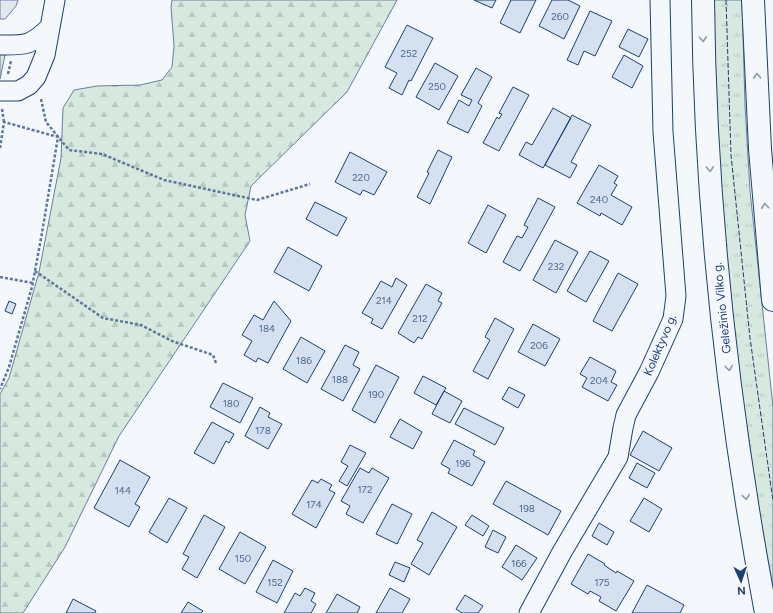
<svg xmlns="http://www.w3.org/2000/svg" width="773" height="613" font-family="Figtree,sans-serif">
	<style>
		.grass { fill: url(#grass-tufts); stroke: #687fa3 }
		.forest { fill: url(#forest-firs); stroke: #687fa3 }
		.parking { fill: #e3e8f0; stroke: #687fa3 }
		.building { fill: #d5e0f0; stroke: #1d3f73 }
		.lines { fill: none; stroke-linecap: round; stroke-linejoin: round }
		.minor-casing { stroke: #1d3f73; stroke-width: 21 }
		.highway-casing { stroke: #1d3f73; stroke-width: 24 }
		.path { stroke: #5e769c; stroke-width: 2.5; stroke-dasharray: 3 2; stroke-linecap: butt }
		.minor { stroke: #f4f7fb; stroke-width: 19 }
		.highway { stroke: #f4f7fb; stroke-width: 22 }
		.fence { stroke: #1d3f73; stroke-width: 1; stroke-dasharray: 5 2; stroke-linecap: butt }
		.oneway { stroke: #889bb7 }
		.labels { text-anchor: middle; stroke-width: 3; stroke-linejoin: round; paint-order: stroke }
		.number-label { font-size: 10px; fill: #4b6792 }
		.street-label { font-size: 12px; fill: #1d3f73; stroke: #f4f7fb }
	</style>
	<defs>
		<pattern id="grass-tufts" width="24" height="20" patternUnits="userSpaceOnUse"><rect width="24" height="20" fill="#d7e8df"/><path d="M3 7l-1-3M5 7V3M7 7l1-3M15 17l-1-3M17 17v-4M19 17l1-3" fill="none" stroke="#b8c8c3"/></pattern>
		<pattern id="forest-firs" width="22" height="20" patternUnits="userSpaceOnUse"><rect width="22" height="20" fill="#d7e8df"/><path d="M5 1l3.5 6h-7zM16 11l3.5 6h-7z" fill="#b8c8c3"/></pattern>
	</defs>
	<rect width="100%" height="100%" fill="#f4f7fb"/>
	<path class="grass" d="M713,0H742L745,105L750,191L773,407V593L759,510L739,373L722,222L715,62Z
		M0,54L5,55L0,79Z"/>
	<path class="forest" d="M172,0H397L347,92L251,186L245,215L250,241L119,436L65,547L23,613H0V394L9,378L39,272L61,158L63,108L74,90L97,86L140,85L162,80L172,67L174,46L171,7Z"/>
	<path class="parking" d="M0,0H18L16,6L5,19H0Z"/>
	<path class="building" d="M474,0H496L492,8Z
		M511,0H536L520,33L500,23Z
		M552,0H568L580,6L564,39L539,26Z
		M590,11L612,21L595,56L584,51L578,65L567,60Z
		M407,25L433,38L411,81L409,80L402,95L389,88L397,73L385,67Z
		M628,29L648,39L639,57L619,47Z
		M624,55L643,66L632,88L612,77Z
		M435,63L458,76L439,110L416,97Z
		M476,68L492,77L478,103L482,106L468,133L447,123L459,100L469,106L472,100L461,95Z
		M513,87L529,95L499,151L483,143L497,117L499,119L502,114L499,113Z
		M553,108L571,118L543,168L519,155L526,142L532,145Z
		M572,115L591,125L571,162L577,165L570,178L545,165Z
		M438,150L452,157L430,204L417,197L429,173L427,172Z
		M350,152L387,172L374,195L363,190L360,195L335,182Z
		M599,165L618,176L614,183L617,185L611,195L632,207L622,225L601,213L600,216L577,203Z
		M538,198L555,207L520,271L503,262L517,236L522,238L528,227L524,225Z
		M315,202L347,218L337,236L306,219Z
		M488,205L506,215L486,253L468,243Z
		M555,240L578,252L556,293L533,280Z
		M288,247L322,266L309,291L274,272Z
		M590,251L609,261L586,302L567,291Z
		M618,273L638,284L612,331L593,321Z
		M396,278L407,285L382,329L371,323L373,319L362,313L381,281L392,287Z
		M426,284L442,293L438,301L442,303L422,339L418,337L414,343L398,333Z
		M9,301L16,304L12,314L5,311Z
		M274,301L291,321L268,363L258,358L256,362L244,355L252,341L242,335L254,315L263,320Z
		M495,318L514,329L488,379L473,371L490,340L485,337Z
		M533,324L560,339L545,366L518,352Z
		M301,337L325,351L307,383L283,369Z
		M345,345L359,352L353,365L360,369L343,401L321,389Z
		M590,357L616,371L611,382L617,385L608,401L582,387L587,378L580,374Z
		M376,365L399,377L375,423L352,410Z
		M423,376L446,388L436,405L414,393Z
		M223,383L253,398L240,423L210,407Z
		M509,387L525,395L518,408L502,399Z
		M444,391L462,401L450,423L432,414Z
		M260,407L270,413L268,417L282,424L268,449L245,436Z
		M464,408L504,428L495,445L455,424Z
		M400,419L422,432L413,449L390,437Z
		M212,422L234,434L229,443L226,441L214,464L194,453Z
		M643,431L672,448L659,471L630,455Z
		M454,440L475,451L473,455L485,462L472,486L448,473L450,469L441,464Z
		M350,445L366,453L347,486L339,481L348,466L341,462Z
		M120,460L150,477L135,504L140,507L129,527L94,508Z
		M637,463L655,473L647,488L629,478Z
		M360,468L369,473L372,468L389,478L363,523L346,514L350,506L341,501Z
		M321,479L332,485L329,490L335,493L316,528L292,514L312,480L318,483Z
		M506,481L561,511L548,535L493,504Z
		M169,498L187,508L167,543L149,532Z
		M644,498L662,509L649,532L630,521Z
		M392,504L412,514L397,544L376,534Z
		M432,512L457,527L429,575L411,564L423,543L417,540Z
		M204,515L225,527L197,578L182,569L189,557L183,554Z
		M472,515L489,526L483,536L465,525Z
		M599,523L614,532L607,545L592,536Z
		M493,530L506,537L498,553L485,547Z
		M240,532L266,547L245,584L219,569Z
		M516,545L537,558L522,580L502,567Z
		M588,554L605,564L604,565L616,573L617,571L634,581L616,611L599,601L601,597L590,591L588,594L571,584Z
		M273,560L293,571L277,603L256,592Z
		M395,562L410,568L404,582L389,575Z
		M647,585L684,605L680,613H632Z
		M305,588L315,593L311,601L316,604L311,613H284L295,593L300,596Z
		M390,588L410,599L402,613H376Z
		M337,594L360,607L357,613H326Z
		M465,595L483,606L478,613H462L456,609Z
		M73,599L96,611L95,613H66Z
		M188,602L203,611L201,613H181Z"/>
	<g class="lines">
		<g class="minor-casing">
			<path id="minor" d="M0,45C26,45 30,46 49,28
				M0,91H18L29,85L36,77L45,55L55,0
				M529,613L562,552L618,457L623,428L626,415L649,372L673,319L676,296L663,132L660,0"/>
		</g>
		<g class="highway-casing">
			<path id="highway" d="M703,0C705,205 728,411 766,613
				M753,0L760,149L773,300"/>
		</g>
		<path class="path" d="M8,74L11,61
			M41,99L46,122L69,150L102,154L164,180L257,200L310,184
			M2,109L4,122
			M0,148L4,122L58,137L42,233L32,287L9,367L0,389
			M35,271L103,318L141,325L172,341L213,355L216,363
			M0,277L33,283"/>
		<use href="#minor" class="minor"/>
		<use href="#highway" class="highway"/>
		<path class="fence" d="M726,0L731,155L750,338L773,501"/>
	</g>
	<defs><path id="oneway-chevron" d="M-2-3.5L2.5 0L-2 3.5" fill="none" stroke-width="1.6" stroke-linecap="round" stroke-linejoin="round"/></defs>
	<g class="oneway">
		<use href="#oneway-chevron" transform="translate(703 39) rotate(87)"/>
		<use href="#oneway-chevron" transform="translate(757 76) rotate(-93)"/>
		<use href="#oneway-chevron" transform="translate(710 169) rotate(87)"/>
		<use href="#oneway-chevron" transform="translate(765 206) rotate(-95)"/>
		<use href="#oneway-chevron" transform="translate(729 368) rotate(83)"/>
		<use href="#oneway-chevron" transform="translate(746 497) rotate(82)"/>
	</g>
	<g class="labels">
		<g class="number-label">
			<text x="560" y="20">260</text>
			<text x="409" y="57">252</text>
			<text x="437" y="90">250</text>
			<text x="361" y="181">220</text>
			<text x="599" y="203">240</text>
			<text x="556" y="270">232</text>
			<text x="384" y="304">214</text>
			<text x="420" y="322">212</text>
			<text x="267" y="332">184</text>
			<text x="539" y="349">206</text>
			<text x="304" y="364">186</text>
			<text x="340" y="383">188</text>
			<text x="599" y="384">204</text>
			<text x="376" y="398">190</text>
			<text x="231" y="407">180</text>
			<text x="263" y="434">178</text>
			<text x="463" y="467">196</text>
			<text x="365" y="493">172</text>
			<text x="123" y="494">144</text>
			<text x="314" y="508">174</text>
			<text x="527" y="512">198</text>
			<text x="243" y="562">150</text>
			<text x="519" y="567">166</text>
			<text x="275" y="586">152</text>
			<text x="602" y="586">175</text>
		</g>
		<g class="street-label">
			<text transform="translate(722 308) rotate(-96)" y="4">Geležinio Vilko g.</text>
			<text transform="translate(660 345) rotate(-67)" y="4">Kolektyvo g.</text>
		</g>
	</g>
	<g transform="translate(741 581) rotate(177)" stroke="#f4f7fb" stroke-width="3" paint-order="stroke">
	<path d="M0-3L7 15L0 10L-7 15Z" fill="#1d3f73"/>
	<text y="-6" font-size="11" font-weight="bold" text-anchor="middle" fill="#1d3f73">N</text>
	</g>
</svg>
